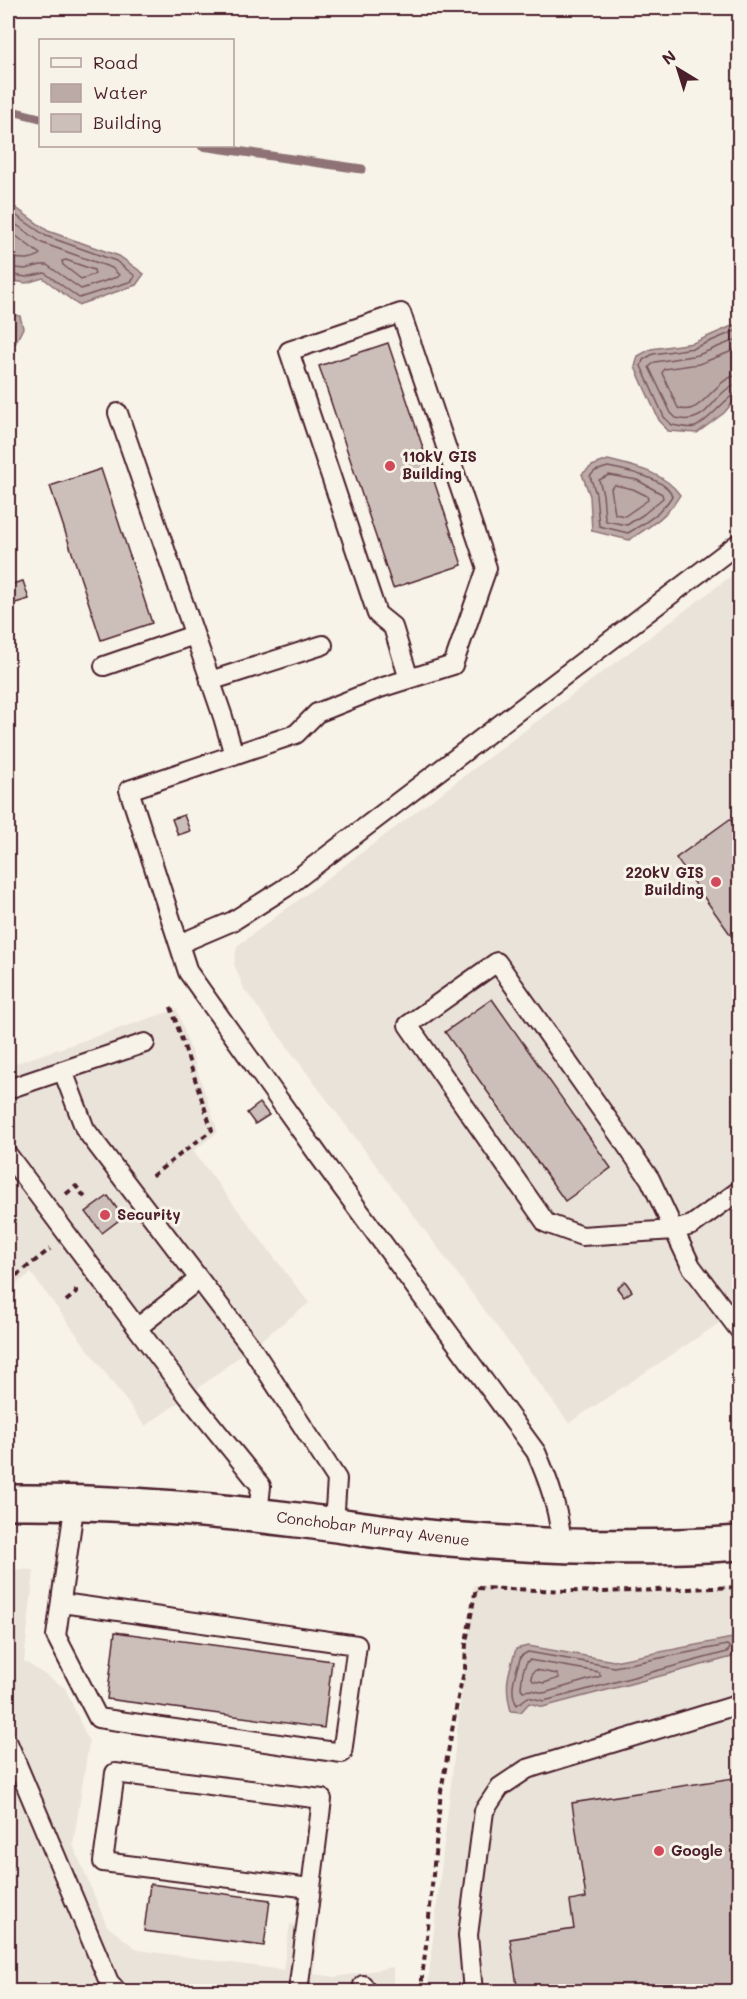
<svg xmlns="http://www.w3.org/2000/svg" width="747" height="1999" font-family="Mali,sans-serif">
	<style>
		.built { fill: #eae3da }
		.water { fill: #bcaaa7; stroke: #8e7275; stroke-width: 1.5 }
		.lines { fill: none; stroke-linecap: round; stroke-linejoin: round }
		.shore { stroke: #78575d; stroke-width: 1.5 }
		.stream { stroke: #8e7275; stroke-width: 9 }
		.building { fill: #ccbfb9; stroke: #4a1f2b; stroke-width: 1.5 }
		.lane-casing { stroke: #4a1f2b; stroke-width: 22 }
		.street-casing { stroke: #4a1f2b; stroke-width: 38 }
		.path { stroke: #4a1f2b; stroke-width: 4; stroke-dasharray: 6 4.5; stroke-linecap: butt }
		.lane { stroke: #f7f3e8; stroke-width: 18 }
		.street { stroke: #f7f3e8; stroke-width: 33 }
		.poi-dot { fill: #d1495b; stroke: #f7f3e8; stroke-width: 2 }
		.labels { text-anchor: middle; stroke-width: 6; stroke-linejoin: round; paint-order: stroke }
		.poi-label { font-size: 15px; font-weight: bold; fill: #4a1f2b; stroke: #f7f3e8; text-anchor: start }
		.street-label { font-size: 15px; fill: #4a1f2b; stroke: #f7f3e8 }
	</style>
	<rect width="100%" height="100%" fill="#f7f3e8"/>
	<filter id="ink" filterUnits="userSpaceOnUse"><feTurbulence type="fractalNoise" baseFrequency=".0167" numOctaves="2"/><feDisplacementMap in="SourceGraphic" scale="12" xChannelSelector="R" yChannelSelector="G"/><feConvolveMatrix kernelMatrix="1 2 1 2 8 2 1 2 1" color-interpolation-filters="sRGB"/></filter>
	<g filter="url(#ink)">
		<path class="built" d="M739,570V1310L569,1423L244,989L234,964L237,946Z
			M177,1009L218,1132L193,1151L309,1303L188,1396L145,1426L31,1273L8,1290V1066Z
			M8,1569L34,1570L24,1661L65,1688L89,1742L73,1845L107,1926L138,1950L283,1970L290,1924L320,1928L313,1974L336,1977L393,1967V1991H8Z
			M474,1585L568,1593L676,1590L739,1585V1991L429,1992L428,1982Z"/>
		<path class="water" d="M8,202L48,231L119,256L144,274L136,285L78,305L43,278L26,283L8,280Z
			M8,313L20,316L23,328L15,344L8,347Z
			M739,323V395L724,413L697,433L668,431L659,420L635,367L638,356L651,349L693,343Z
			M608,460C633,466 664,472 680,495C668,516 649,527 629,540L592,531L590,496L582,474L592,466Z
			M732,1638L739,1647L732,1657L543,1707L529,1703L521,1712L511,1711C504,1685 508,1674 516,1649L528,1646L614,1661Z"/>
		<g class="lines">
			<path class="shore" d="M8,210L46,236L116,261L135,276L132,281L79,298L45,273L26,277L8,274
				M8,219L42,243L112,268L119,275L117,277L81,289L47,265H41L25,269L8,267
				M8,230L40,254C31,262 19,258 8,258
				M66,260L94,270L95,274L81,279L63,265L62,261Z
				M740,329L694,348L653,354L643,360L641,366L664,417L672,425C678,426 689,429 695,427C710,421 729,393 740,391
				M740,338L698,355L655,362L649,367L671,413L676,418C680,419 685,420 690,419C711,417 719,385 740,384
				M740,348L699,364L664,369L662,373L678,408C703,418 714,376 740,375
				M608,467C624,470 668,479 672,496C662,513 645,523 628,533L599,526L596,494L590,476L595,471Z
				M609,475L637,480L662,494L663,498L644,514L627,525L606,521L605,518L603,494L599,480Z
				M615,485L633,489L647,496L648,500L625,516L615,514L611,488Z
				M727,1645L730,1648L727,1652L544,1701L528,1697L517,1705C508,1691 516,1671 521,1656L528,1652L614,1667Z
				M529,1660L599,1672L601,1676L544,1693L532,1690L523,1691L521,1688C522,1679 522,1667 529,1660Z
				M536,1670L557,1674L559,1678L544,1683L533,1681L531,1677L533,1672Z"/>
			<path class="stream" d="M8,110L40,118
				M202,146L362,169"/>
		</g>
		<path class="building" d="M388,343L462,565L393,588L319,366Z
			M101,469L152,623L101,640L50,486Z
			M23,581L29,599L12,604L8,585Z
			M184,815L190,831L178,835L172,819Z
			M730,819L740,833V948L676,858Z
			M492,999L611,1168L565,1201L445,1032Z
			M260,1103L269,1115L255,1124L247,1113Z
			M108,1196L123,1217L102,1233L86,1212Z
			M625,1281L632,1291L624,1297L617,1288Z
			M115,1632L332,1661L324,1728L107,1699Z
			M740,1777V1992H518L510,1939L574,1929L570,1901L586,1898L572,1803Z
			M150,1884L270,1900L264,1946L144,1931Z"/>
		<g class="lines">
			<g class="lane-casing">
				<path id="lane" d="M118,413L223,717L234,755
					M104,666L194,635
					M409,679L393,627L377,614L289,351L401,313L487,568L453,665L380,688L317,713L296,734L129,790L188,972L319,1156L536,1452C550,1484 559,1510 562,1546
					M210,681L323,645
					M179,944L233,921L285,888L740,542
					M63,1071L85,1129L251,1347L337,1479L334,1524
					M8,1089L145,1043
					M8,1155L188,1396L261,1486L258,1515
					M740,1190L692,1225L674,1230L582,1236L546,1223L408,1025L497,962L650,1179L691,1266L740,1331
					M137,1328L199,1279
					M62,1603L357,1645L342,1753L98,1718L56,1636L75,1501
					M8,1743L109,1982L118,1992
					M363,1985L366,1992
					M298,1992L322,1799L115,1773L103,1862L310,1888
					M473,1992L468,1935L484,1811L500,1787L527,1769L740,1704"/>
			</g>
			<g class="street-casing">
				<path id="street" d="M8,1502C105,1501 200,1508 297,1520C348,1526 399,1535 450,1539C546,1547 643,1550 740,1543"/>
			</g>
			<path class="path" d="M152,1176L212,1130L170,1004
				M66,1194L76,1186L87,1200
				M8,1282L50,1249
				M66,1301L76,1293V1288
				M422,1992V1977L427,1938L441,1791L459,1692L465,1669L466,1642L476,1588L602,1592L740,1587"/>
			<use href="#lane" class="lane"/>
			<use href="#street" class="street"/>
		</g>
	</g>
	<g class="poi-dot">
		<circle cx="390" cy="466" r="6"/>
		<circle cx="716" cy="882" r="6"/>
		<circle cx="105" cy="1215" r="6"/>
		<circle cx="659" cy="1851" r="6"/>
	</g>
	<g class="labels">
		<g class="poi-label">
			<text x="402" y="462">110kV GIS<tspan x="402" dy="17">Building</tspan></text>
			<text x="704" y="878" text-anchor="end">220kV GIS<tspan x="704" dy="17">Building</tspan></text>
			<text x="117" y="1220">Security</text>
			<text x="671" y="1856">Google</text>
		</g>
		<g class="street-label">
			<text transform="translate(373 1529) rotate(7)" y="5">Conchobar Murray Avenue</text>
		</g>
	</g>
	<rect width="747" height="1999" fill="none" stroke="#f7f3e8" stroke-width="30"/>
	<rect x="15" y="15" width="717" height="1969" fill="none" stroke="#4a1f2b" stroke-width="2" filter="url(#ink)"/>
	<rect x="39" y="39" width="195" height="108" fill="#f7f3e8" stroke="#b29e9c" stroke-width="1.5"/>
	<rect x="51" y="58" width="30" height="9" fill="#f7f3e8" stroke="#b29e9c" stroke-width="1.5"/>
	<text x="93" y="69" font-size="18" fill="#4a1f2b">Road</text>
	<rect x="51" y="84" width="30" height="18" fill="#bcaaa7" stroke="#b29e9c" stroke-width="1.5"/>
	<text x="93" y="99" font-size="18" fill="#4a1f2b">Water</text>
	<rect x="51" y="114" width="30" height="18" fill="#ccbfb9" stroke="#b29e9c" stroke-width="1.5"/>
	<text x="93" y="129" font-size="18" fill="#4a1f2b">Building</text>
	<g transform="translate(678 69) rotate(322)" stroke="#f7f3e8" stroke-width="4.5" paint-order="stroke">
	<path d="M0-4.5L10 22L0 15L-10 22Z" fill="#4a1f2b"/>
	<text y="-9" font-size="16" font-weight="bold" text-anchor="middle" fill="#4a1f2b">N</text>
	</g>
</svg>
